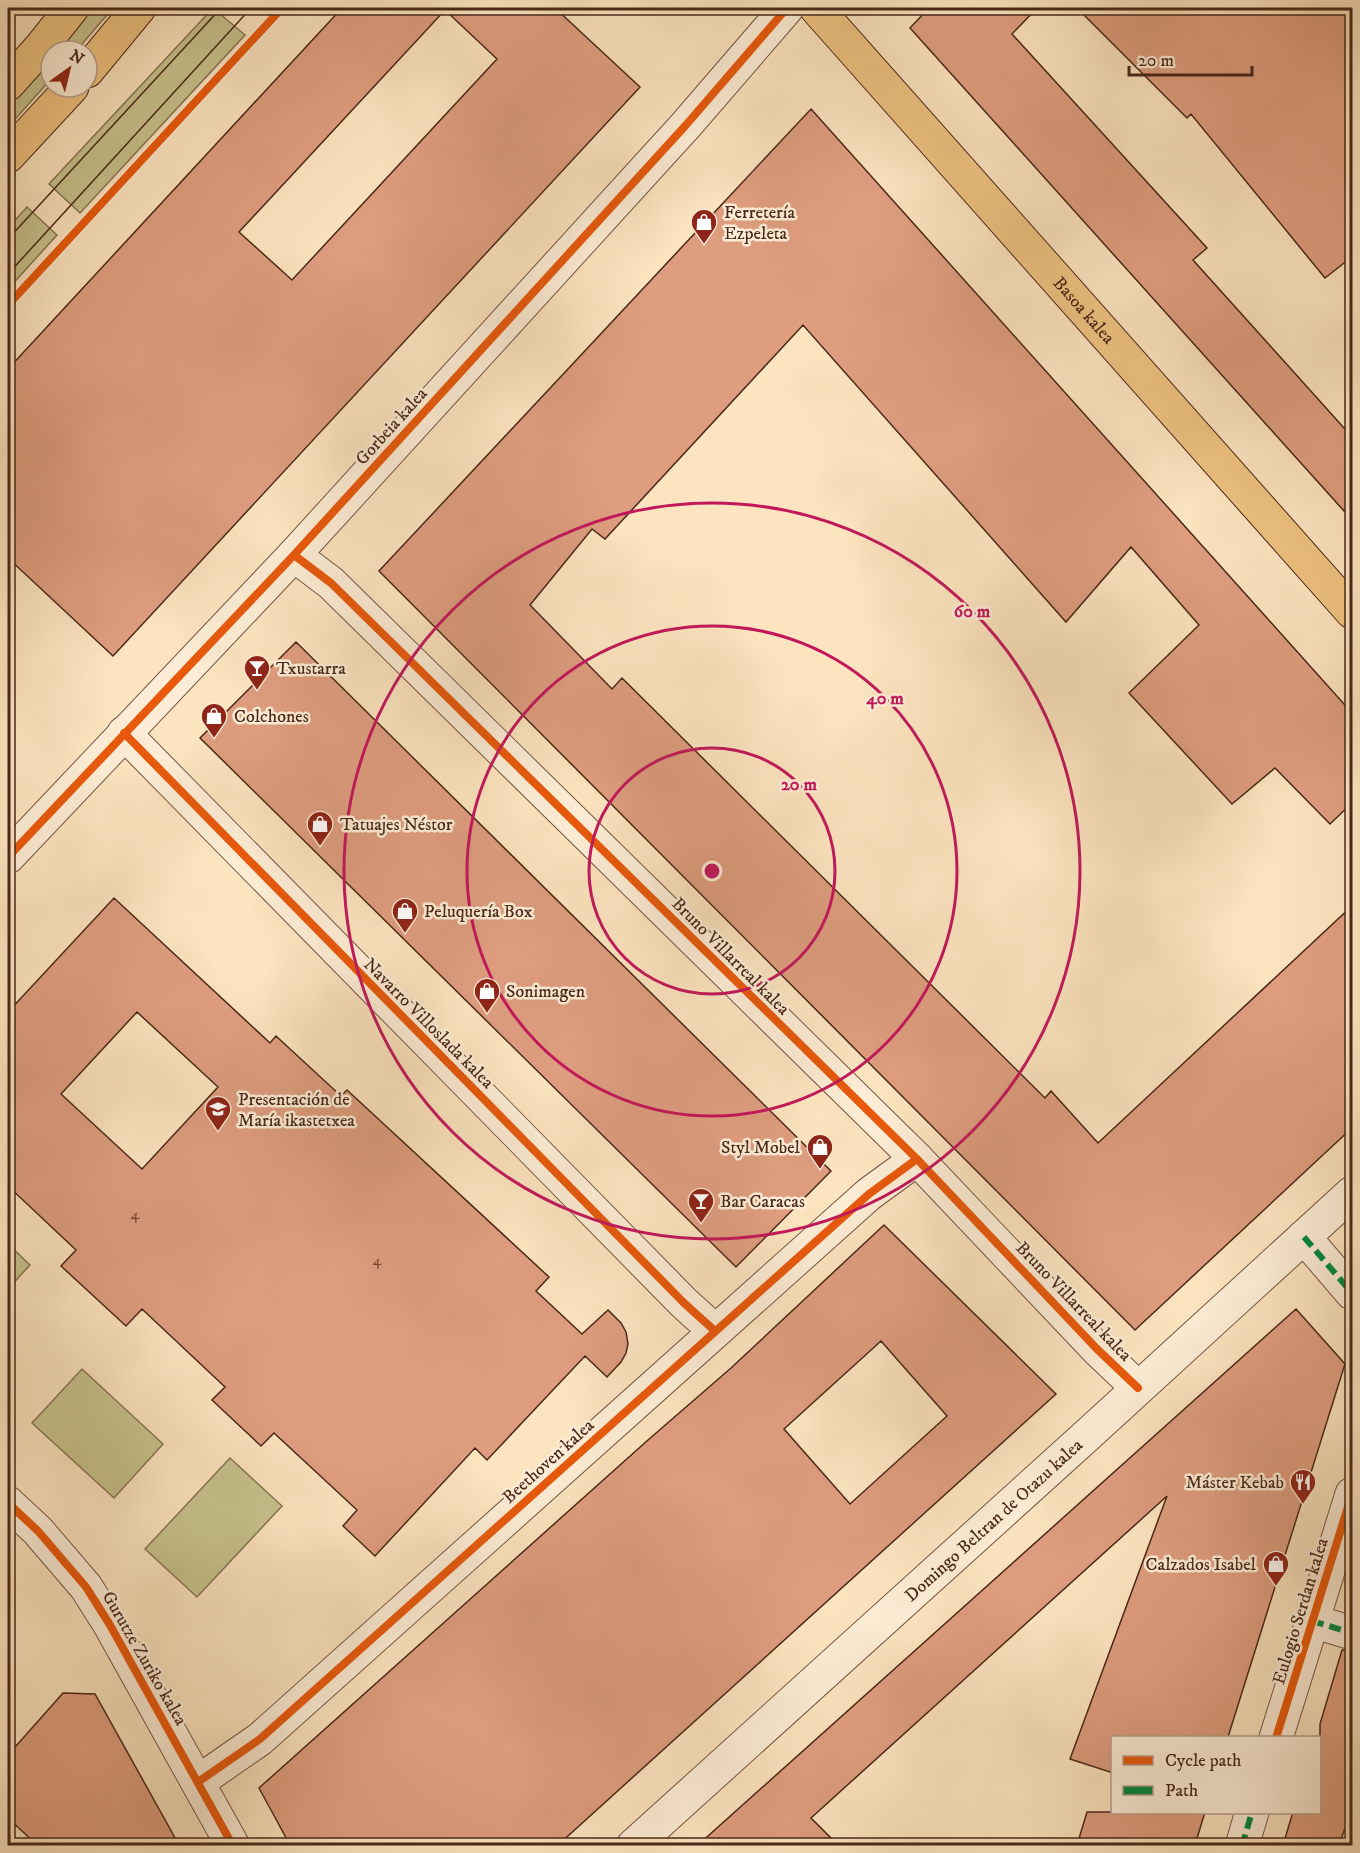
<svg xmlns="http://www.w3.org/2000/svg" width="1360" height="1853" font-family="'IM FELL DW Pica',serif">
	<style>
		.green { fill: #c7c28d; stroke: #887452; stroke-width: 1.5 }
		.building { fill: #de9d7f; stroke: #4a2718; stroke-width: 1.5; fill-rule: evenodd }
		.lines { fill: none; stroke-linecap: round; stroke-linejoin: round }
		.street-casing { stroke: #765642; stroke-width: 35 }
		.primary-casing { stroke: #4a2718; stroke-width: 35 }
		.street { stroke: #fdedd6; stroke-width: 33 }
		.primary { stroke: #eec280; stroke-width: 33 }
		.tram { stroke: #4a2718; stroke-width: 1.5 }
		.quiet { stroke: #00873e; stroke-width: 6; stroke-dasharray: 12 6; stroke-linecap: butt }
		.cycleway-casing { stroke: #fdedd6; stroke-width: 11 }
		.cycleway { stroke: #e8590c; stroke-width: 8 }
		.ring { fill: none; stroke: #c2185b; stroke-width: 3 }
		.labels { text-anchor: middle; stroke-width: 5; stroke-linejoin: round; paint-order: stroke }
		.number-label { font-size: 15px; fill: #6f4432 }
		.poi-label { font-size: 18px; fill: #4a2718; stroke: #fdedd6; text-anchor: start }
		.street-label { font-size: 18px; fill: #4a2718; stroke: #fdedd6 }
		.centre { fill: #c2185b; stroke: #fdedd6; stroke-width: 3 }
		.ring-label { font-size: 18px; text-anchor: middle; font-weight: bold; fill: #c2185b; stroke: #fdedd6; stroke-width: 5; stroke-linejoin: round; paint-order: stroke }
	</style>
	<rect width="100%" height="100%" fill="#fce4c0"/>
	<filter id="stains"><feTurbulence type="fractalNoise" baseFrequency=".00333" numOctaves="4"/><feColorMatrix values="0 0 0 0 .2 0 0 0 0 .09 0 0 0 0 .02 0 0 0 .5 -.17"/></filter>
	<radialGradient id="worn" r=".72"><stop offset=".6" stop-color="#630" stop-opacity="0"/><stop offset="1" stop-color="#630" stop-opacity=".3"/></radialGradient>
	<path class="green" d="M92,8H113L76,51H56Z
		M213,8L245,35L80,213L49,184Z
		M51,57V79L8,127V104Z
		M27,207L57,235L8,289V228Z
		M8,1244L30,1265L8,1289Z
		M82,1369L163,1444L114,1498L32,1423Z
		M230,1458L282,1506L197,1597L145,1549Z"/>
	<path class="building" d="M342,8H555L640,87L113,656L8,558V369ZM445,10L497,59L292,280L239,232Z
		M929,8H1037L1012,34L1207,248L1193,260L1353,438V521L910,28Z
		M1077,8H1353V256L1325,278L1191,114L1187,118Z
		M811,109L1353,714V802L1330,824L1275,768L1232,804L1129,693L1199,625L1131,547L1066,622L803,325L605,539L592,529L530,605L612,689L622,678L1045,1098L1051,1091L1098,1143L1353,905V1127L1135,1330L379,571Z
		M296,642L831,1171L736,1267L200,738Z
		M114,898L270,1043L276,1036L341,1096L347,1090L549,1277L536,1291L582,1334L608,1310L621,1323L626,1332L628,1344L626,1353L621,1362L607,1377L585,1356L487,1460L475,1448L375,1556L343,1526L357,1510L274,1433L261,1446L212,1400L225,1387L142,1309L126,1326L61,1266L76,1250L8,1186V1012ZM137,1012L218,1087L142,1169L61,1094Z
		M884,1225L1056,1394L558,1845H290L259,1788L648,1440L731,1368ZM881,1341L947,1416L850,1504L784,1429Z
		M1296,1309L1345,1364L1228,1737H1113V1773L1070,1759L1167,1496L811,1818L838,1845H698Z
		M1342,1650L1353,1651V1806L1339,1845H1283L1293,1812H1320V1724Z
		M63,1693L95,1694L179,1845H37L8,1818V1755Z
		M1087,1812H1205L1195,1845H1077Z"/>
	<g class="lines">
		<g class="street-casing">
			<g id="street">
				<path d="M294,555L331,583L917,1159L1097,1349L1138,1388"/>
				<path d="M124,733L684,1303L715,1331"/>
				<path d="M8,857L294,555L686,125L787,8"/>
				<path d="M1304,1237L1352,1293"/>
				<path d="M8,1503L38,1531L86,1587L110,1625L233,1846"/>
				<path d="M1312,1621L1352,1633"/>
				<path d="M1276,1738L1352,1494"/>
				<path d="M198,1782L260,1739L869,1194L917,1159"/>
				<path id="s1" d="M633,1846L1083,1439L1352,1193"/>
				<path d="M1242,1846L1252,1812"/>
			</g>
		</g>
		<g class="primary-casing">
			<g id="primary">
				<path id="s2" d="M816,8L1352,612"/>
				<path d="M87,71L139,8"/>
				<path d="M8,84L41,47L72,8"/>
				<path d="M8,156L72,87"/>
			</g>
		</g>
		<use href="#street" class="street"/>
		<use href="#primary" class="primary"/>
		<path class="tram" d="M8,239L221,8
			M8,274L251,8"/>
		<path class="quiet" d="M1304,1237L1352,1293
			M1312,1621L1352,1633
			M1242,1846L1252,1812"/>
		<g class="cycleway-casing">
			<path id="cycleway" d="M8,305L282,8
				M294,555L331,583L917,1159L1097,1349L1138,1388
				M124,733L684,1303L715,1331
				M8,857L294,555L686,125L787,8
				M8,1503L38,1531L86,1587L110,1625L233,1846
				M1276,1738L1352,1494
				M198,1782L260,1739L869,1194L917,1159"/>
		</g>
		<use href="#cycleway" class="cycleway"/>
	</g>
	<g class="ring">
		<circle cx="712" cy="871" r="123"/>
		<circle cx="712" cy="871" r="245"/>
		<circle cx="712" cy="871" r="368"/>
	</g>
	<defs>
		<g id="shop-pin" transform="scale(1.35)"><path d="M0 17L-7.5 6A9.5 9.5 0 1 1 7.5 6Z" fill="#8f2418" stroke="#fdedd6"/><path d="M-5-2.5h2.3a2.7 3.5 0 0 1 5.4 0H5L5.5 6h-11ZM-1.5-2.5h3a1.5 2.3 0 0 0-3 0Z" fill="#fff"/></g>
		<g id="bar-pin" transform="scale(1.35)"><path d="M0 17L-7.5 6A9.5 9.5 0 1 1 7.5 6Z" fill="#8f2418" stroke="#fdedd6"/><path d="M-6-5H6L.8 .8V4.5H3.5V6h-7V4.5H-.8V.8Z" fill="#fff"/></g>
		<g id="school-pin" transform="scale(1.35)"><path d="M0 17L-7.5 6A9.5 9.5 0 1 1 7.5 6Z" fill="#8f2418" stroke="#fdedd6"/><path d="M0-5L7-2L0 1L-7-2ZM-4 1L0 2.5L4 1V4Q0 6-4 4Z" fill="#fff"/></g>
		<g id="restaurant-pin" transform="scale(1.35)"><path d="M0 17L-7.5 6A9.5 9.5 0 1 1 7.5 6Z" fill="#8f2418" stroke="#fdedd6"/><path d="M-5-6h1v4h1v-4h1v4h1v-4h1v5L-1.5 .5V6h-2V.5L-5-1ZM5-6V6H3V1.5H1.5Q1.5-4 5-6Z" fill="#fff"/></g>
	</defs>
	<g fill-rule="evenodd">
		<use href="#shop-pin" x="704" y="222"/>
		<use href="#bar-pin" x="257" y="668"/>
		<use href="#shop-pin" x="214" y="716"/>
		<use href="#shop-pin" x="320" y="824"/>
		<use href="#shop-pin" x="405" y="911"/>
		<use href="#shop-pin" x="487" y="991"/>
		<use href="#school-pin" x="218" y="1109"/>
		<use href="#shop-pin" x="820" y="1147"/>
		<use href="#bar-pin" x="701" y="1201"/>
		<use href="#restaurant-pin" x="1303" y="1482"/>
		<use href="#shop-pin" x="1276" y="1564"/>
	</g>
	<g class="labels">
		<g class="number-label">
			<text x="135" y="1219">4</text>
			<text x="377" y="1265">4</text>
		</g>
		<g class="poi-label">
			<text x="724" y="218">Ferretería<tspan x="724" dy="21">Ezpeleta</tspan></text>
			<text x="276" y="674">Txustarra</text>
			<text x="234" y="722">Colchones</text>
			<text x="340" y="830">Tatuajes Néstor</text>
			<text x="424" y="917">Peluquería Box</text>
			<text x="506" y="997">Sonimagen</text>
			<text x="238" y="1105">Presentación de<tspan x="238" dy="21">María ikastetxea</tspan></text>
			<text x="800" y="1153" text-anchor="end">Styl Mobel</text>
			<text x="720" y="1207">Bar Caracas</text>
			<text x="1284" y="1488" text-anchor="end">Máster Kebab</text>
			<text x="1256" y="1570" text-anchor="end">Calzados Isabel</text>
		</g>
		<g class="street-label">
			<text dy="6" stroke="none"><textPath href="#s2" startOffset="404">Basoa kalea</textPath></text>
			<text transform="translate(391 426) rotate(-48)" y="6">Gorbeia kalea</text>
			<text transform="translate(731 956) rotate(45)" y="6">Bruno Villarreal kalea</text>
			<text transform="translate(429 1023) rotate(45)" y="6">Navarro Villoslada kalea</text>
			<text transform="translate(1074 1301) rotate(46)" y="6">Bruno Villarreal kalea</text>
			<text transform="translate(548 1461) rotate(-42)" y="6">Beethoven kalea</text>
			<text dy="6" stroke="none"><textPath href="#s1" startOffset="486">Domingo Beltran de Otazu kalea</textPath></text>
			<text transform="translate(1300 1611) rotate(-73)" y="6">Eulogio Serdan kalea</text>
			<text transform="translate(145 1658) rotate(60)" y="6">Gurutze Zuriko kalea</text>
		</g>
	</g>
	<circle cx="712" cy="871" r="9" class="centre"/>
	<g class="ring-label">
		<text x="972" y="617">60 m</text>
		<text x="885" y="704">40 m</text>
		<text x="799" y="790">20 m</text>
	</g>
	<rect width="1360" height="1853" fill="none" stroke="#fce4c0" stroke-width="30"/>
	<rect x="9" y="9" width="1342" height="1835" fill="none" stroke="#4a2718" stroke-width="3"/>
	<rect x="15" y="15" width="1330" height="1823" fill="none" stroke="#4a2718" stroke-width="1.5"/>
	<rect x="1111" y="1736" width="210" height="78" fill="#fdedd6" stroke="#b59e8a" stroke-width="1.5"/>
	<rect x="1123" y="1756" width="30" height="9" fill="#e8590c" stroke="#b59e8a" stroke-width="1.5"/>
	<text x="1165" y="1766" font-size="18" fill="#4a2718">Cycle path</text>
	<rect x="1123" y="1786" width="30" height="9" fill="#00873e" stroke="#b59e8a" stroke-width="1.5"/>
	<text x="1165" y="1796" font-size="18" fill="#4a2718">Path</text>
	<g transform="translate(69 69) rotate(34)"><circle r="28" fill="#fdedd6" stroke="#b59e8a" stroke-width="1.5"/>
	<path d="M0-4.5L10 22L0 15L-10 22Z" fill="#8f2418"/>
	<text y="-9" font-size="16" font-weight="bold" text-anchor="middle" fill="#4a2718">N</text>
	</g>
	<path d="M1129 66v9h123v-9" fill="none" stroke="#4a2718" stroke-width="3"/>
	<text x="1138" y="66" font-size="18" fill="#4a2718" stroke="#fdedd6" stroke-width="4.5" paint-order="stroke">20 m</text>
	<rect width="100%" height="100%" filter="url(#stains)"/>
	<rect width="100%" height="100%" fill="url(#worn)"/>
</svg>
